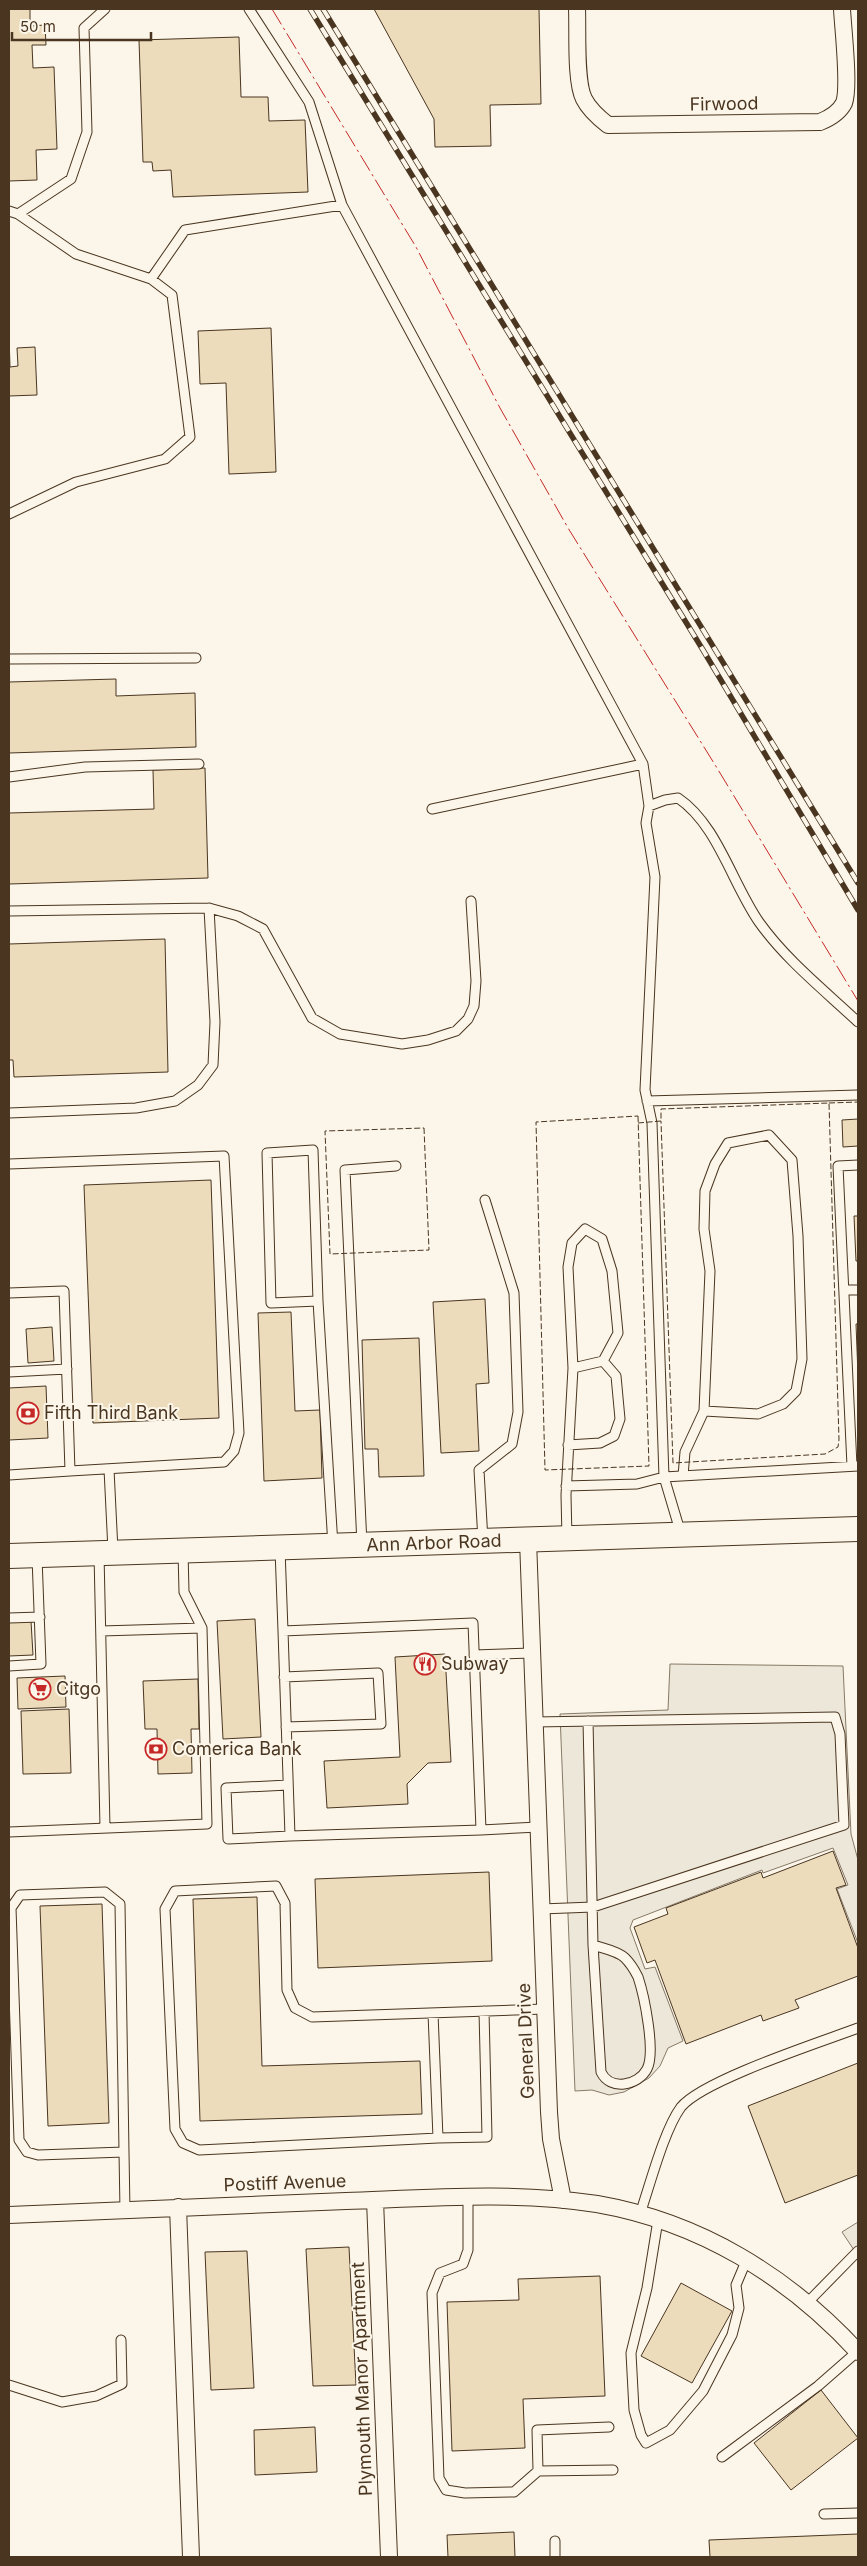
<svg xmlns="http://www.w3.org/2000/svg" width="867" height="2566" font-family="Inter,sans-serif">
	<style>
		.parking { fill: #ede7d9; stroke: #887966 }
		.building { fill: #ecdcbc; stroke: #4a3520 }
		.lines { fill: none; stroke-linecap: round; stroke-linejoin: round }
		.service-casing { stroke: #4a3520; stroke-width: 11 }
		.minor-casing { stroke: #4a3520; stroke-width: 18 }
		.secondary-casing { stroke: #4a3520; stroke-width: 26 }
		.service { stroke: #fbf6e9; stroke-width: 9 }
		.minor { stroke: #fbf6e9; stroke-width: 16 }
		.secondary { stroke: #fbf6e9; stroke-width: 24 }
		.rail-casing { stroke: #4a3520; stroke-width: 5.5 }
		.rail { stroke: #fbf6e9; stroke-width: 4; stroke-dasharray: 11; stroke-linecap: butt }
		.fence { stroke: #4a3520; stroke-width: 1; stroke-dasharray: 6 2.5; stroke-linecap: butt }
		.power { stroke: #c62828; stroke-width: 1; stroke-dasharray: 18 4 2.5 4; stroke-linecap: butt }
		.labels { text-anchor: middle; stroke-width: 4; stroke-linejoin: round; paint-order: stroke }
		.street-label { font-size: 18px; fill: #4a3520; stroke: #fbf6e9 }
		.poi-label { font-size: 18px; fill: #4a3520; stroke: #fbf6e9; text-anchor: start }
	</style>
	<rect width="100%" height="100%" fill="#fbf6e9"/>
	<path class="parking" d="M670,1664L843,1666L851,1834L858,1860V1943L837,1889L848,1885L833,1848L763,1873L762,1870L633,1920L630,1928L645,1969L655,1967L683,2041L668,2048L660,2066L649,2078L624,2092L609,2095L592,2090L575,2091L560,1714L668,1710Z
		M858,2222V2256L842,2232Z"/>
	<path class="building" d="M9,9H30V26L45,25L46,45H32L33,68L54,67L57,149L36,150L37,180L9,181Z
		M374,9H539L541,104L490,105L491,146L435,147L434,119Z
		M239,37L241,97H268L269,121L305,120L308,192L173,197L171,170L153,171L152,162H143L139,40Z
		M271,328L276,472L229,474L226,383L200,384L198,331Z
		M9,335L10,367L18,366L17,348L35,347L37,395L9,396Z
		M116,679V696L195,693L196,747L9,753V682Z
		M205,768L208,878L9,884V813L154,809L153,770Z
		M165,939L168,1072L14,1077L13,1060H9V944Z
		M858,1119V1146L843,1147L842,1120Z
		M211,1180L219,1418L93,1423L84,1185Z
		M854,1216H858V1261H856Z
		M485,1299L489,1383L476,1384L479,1451L441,1453L433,1302Z
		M291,1312L295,1411L320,1410L322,1478L264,1481L258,1313Z
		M856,1324H858V1375Z
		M52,1327L54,1361L28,1363L26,1329Z
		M419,1338L424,1476L379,1477L378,1449H365L362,1340Z
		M46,1386L48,1438L9,1440V1388Z
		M255,1619L261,1737L223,1739L217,1621Z
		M9,1621H31L33,1655L9,1656Z
		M445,1654L451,1762L428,1763L407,1784L408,1804L327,1808L324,1761L400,1757L395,1657Z
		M65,1676L66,1707L18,1709L17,1678Z
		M198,1679L199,1729H191L192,1773L158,1774L157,1729H145L143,1681Z
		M69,1709L71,1773L23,1774L21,1711Z
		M833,1851L846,1885L836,1888L858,1948V1976L795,2000L799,2008L763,2021L761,2015L686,2044L655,1960L647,1963L634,1927L668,1914L666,1908L761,1872L763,1878Z
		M489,1872L492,1961L318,1968L315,1879Z
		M257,1897L262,2066L420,2061L422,2114L200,2121L193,1899Z
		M102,1904L109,2123L48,2126L40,1906Z
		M858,2063V2175L785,2203L748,2106Z
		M349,2247L356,2385L313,2386L306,2249Z
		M247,2251L254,2388L211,2390L205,2252Z
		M600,2276L605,2396L523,2399L525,2448L452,2451L447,2302L519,2300L518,2279Z
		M681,2283L732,2311L692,2383L641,2356Z
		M821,2390L858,2438L791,2490L754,2443Z
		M315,2427L317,2472L255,2475L254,2430Z
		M514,2532L515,2557H448L447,2535Z
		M858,2534V2557H710L709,2540Z"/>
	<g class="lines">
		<g class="service-casing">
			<path id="service" d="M249,9L309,102L342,205
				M9,211L18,214L76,254L151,279L172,295L190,437L165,459L76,482L9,514
				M18,214L71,179L87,132L84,28L105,9
				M151,279L185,230L342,205L643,764L432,809
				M9,659L196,658
				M643,764L649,806L646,823L655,877L645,1090L652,1123L664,1477L681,1534
				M9,777L85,767L199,764
				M649,806L665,800L678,798C717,824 732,883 759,922C786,960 824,990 858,1022
				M9,911L209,908L238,916L263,929L312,1018L340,1034L402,1044L428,1040L456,1031L468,1019L474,1006L476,981L471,901
				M647,1101L858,1095
				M9,1113L136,1108L175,1101L198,1085L213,1065L215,1022L209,908
				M9,1164L224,1156L239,1433L234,1451L224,1462L70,1471
				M844,1290H858
				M9,1293L64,1291L70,1471L9,1475
				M318,1301L313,1150L267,1153L271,1303L318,1301L333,1546
				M9,1372L67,1369
				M568,1445L600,1443L614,1436L620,1419L616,1376L603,1361
				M852,1466L838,1166L858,1165
				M109,1469L113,1551
				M683,1476L685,1452L704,1411L710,1271L704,1229L705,1191L715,1164L728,1143L769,1135L792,1160L798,1236L802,1359L796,1391L783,1404L758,1414L704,1411
				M566,1486L637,1484L664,1477L858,1466
				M567,1538L566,1495L573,1368L568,1267L572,1243L585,1229L602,1239L612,1271L618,1333L603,1361L573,1368
				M483,1541L479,1470L512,1444L518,1412L514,1293L485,1200
				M362,1545L345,1170L396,1166
				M280,1549L283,1631L473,1623L481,1830L538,1827
				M99,1554L105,1828
				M9,1618L40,1617
				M101,1631L202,1628
				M283,1631L290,1836L481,1830
				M474,1655L532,1653
				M9,1666L41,1664L37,1557
				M284,1677L378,1673L381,1724L286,1727
				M588,1721L593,1945L601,2072C610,2091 638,2086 647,2069C656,2052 644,1995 638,1977C635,1971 630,1963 625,1958C618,1951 602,1948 593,1945
				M534,1722L835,1717L840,1734L844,1825L593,1907L541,1909
				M288,1785L226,1788L228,1839L290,1836
				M9,1832L207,1824L202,1628L184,1592L183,1551
				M433,2013L438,2138L199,2150L183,2143L175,2129L165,1909L175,1891L276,1886L285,1903L287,1990L295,2008L312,2017L545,2009
				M438,2138L487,2137L484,2011
				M124,2152L120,1904L105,1892L20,1895L11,1908L19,2140L27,2152L38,2155L124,2152L125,2211
				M468,2197V2250L463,2264L440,2273L432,2293L439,2478L446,2490L465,2493L514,2492L538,2471L537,2430L609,2427
				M640,2214C650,2185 664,2130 681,2107C703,2080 821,2042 858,2028
				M658,2220L647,2288L631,2353L634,2410L641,2435L646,2443L670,2430L703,2391L732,2335L739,2308L736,2285L747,2259
				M808,2302L858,2251
				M9,2385L62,2402L96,2396L122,2384L121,2340
				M722,2457L818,2386L858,2351
				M538,2471L613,2470
				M824,2514L858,2513
				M555,2541V2557"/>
		</g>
		<g class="minor-casing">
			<path id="minor" d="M577,9C578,30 575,82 584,99C589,109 599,118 608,125L820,122C830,118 839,113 844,103C850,87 843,29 842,9
				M528,1540L549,2112L551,2139L563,2200
				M375,2200L389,2557
				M178,2207L191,2557
				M9,2215C121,2211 233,2205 346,2201C427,2198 516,2191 597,2204C700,2222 788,2276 858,2352"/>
		</g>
		<g class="secondary-casing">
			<path id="secondary" d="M9,1556L858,1529"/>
		</g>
		<use href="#service" class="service"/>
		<use href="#minor" class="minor"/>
		<use href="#secondary" class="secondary"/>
		<g class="rail-casing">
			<path id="rail" d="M310,9L703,650L858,910
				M323,9L858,883"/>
		</g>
		<use href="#rail" class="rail"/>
		<path class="fence" d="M829,1103L858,1102
			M638,1116L649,1466L545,1470L536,1122Z
			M638,1123L661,1121V1109L829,1103L839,1440L838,1447L825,1454L673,1463L661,1121
			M424,1128L429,1250L330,1254L325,1131Z"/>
		<path class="power" d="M272,9L416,247L500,408L568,528L717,768L858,1001"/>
	</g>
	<defs>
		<g id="bank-ring" transform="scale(1.125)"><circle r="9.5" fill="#fbf6e9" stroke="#c62828" stroke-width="1.5"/><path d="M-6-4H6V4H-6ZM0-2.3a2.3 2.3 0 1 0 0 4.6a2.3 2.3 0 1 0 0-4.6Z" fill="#c62828"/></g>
		<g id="restaurant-ring" transform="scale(1.125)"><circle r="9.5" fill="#fbf6e9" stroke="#c62828" stroke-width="1.5"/><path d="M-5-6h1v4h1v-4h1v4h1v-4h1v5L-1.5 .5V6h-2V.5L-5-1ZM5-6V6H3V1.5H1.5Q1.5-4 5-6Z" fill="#c62828"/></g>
		<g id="supermarket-ring" transform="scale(1.125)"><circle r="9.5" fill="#fbf6e9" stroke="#c62828" stroke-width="1.5"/><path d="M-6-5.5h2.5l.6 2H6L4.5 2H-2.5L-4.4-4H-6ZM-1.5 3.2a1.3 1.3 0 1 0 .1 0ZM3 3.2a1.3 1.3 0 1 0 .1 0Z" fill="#c62828"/></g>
	</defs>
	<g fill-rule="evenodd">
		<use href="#bank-ring" x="28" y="1413"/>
		<use href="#restaurant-ring" x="425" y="1664"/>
		<use href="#supermarket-ring" x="40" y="1689"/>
		<use href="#bank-ring" x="156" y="1749"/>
	</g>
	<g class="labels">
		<g class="street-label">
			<text transform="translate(724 104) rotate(-1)" y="6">Firwood</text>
			<text transform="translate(434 1543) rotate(-2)" y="6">Ann Arbor Road</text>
			<text transform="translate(526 2041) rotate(-92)" y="6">General Drive</text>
			<text transform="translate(285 2183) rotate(-2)" y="6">Postiff Avenue</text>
			<text transform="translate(362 2379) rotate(-92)" y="6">Plymouth Manor Apartment</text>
		</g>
		<g class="poi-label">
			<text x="44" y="1419">Fifth Third Bank</text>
			<text x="441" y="1670">Subway</text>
			<text x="56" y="1695">Citgo</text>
			<text x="172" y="1755">Comerica Bank</text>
		</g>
	</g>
	<rect width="867" height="2566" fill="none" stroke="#4a3520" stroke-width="20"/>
	<path d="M12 32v8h139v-8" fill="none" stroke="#4a3520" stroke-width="2.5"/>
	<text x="20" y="32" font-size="15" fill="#4a3520" stroke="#fbf6e9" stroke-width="4" paint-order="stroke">50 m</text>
</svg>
